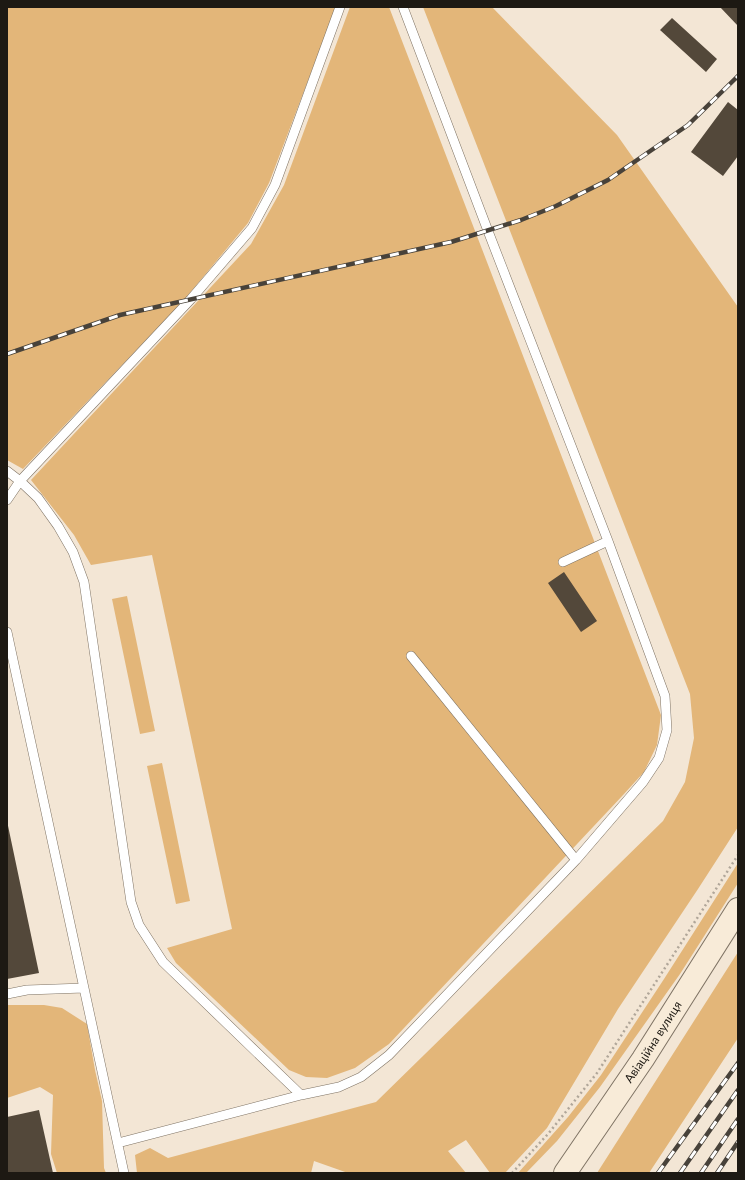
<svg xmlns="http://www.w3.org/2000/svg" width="745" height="1180" font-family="Lato,sans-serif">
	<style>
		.green { fill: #e3b679 }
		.building { fill: #53483a }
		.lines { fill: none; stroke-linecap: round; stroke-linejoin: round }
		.lane-casing { stroke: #7f7364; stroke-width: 10 }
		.secondary-casing { stroke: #7f7364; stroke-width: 24 }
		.path { stroke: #b0a699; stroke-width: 2.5; stroke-dasharray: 2 3; stroke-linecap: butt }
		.lane { stroke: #fff; stroke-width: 9 }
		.secondary { stroke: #f8ebd8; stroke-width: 22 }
		.rail-casing { stroke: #48423a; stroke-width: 4.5 }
		.rail { stroke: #fff; stroke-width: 3; stroke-dasharray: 9; stroke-linecap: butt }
		.labels { text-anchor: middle; stroke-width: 4; stroke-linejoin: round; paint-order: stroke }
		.street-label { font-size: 12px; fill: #1d1913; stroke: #fff }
	</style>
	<rect width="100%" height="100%" fill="#f3e6d5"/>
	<path class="green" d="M7,7H336L269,183L248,223L184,300L23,469L7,460Z
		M350,7H389L661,715L657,745L644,772L624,794L389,1044L355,1068L327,1078L306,1077L289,1070L176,963L167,948L232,929L152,555L91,565L74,535L31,480L251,244L284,185Z
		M423,7H492L617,135L738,307V827L698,889L618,1009L547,1128L505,1173H490L466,1140L448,1151L466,1173H348L314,1161L311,1173H137L135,1155L150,1148L168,1158L376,1102L663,821L685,782L694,738L690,694Z
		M127,596L155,731L140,734L112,599Z
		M162,763L190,901L176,904L147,766Z
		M738,863V883L680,974L600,1087L557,1141L526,1173H518L568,1117L601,1075L664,979Z
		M738,952V1038L649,1173H597Z
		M7,1005H44L62,1008L87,1024L95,1070L102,1101L104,1168L106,1173H57L51,1154L53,1095L40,1087L7,1098Z"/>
	<path class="building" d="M720,7H738V26Z
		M672,18L717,59L706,72L660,30Z
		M728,102L738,110V156L723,176L691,152Z
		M564,572L597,621L581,632L548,583Z
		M7,821L39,973L7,979Z
		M39,1110L53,1173H8L7,1117Z"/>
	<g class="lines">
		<g class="lane-casing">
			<path id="lane" d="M7,471L20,481L38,498L58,526L73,552L84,582L131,902L139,925L163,962L301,1095
				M7,500L20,481L191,299L252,228L275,185L340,7
				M563,562L608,541
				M7,632L124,1173
				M411,656L576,860
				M7,994L27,990L84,988
				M118,1143L301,1095L339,1087L361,1077L389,1055L576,860L643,782L659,758L667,730L665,696L608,541L488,231L403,7"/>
		</g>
		<g class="secondary-casing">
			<g id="secondary">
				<path id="s1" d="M565,1173L643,1059L738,909"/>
			</g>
		</g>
		<path class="path" d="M512,1173L548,1134L597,1073L738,855"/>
		<use href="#lane" class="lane"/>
		<use href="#secondary" class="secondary"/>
		<g class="rail-casing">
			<path id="rail" d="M7,354L120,315L451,242L521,220L556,206L608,180L688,125L738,76
				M658,1173L738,1063
				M680,1173L738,1090
				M701,1173L738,1119
				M717,1173L738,1142"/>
		</g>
		<use href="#rail" class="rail"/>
	</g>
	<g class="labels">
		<g class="street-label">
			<text dy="4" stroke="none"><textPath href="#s1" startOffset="158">Авіаційна вулиця</textPath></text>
		</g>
	</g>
	<rect width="745" height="1180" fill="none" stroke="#1d1913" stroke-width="16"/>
</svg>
